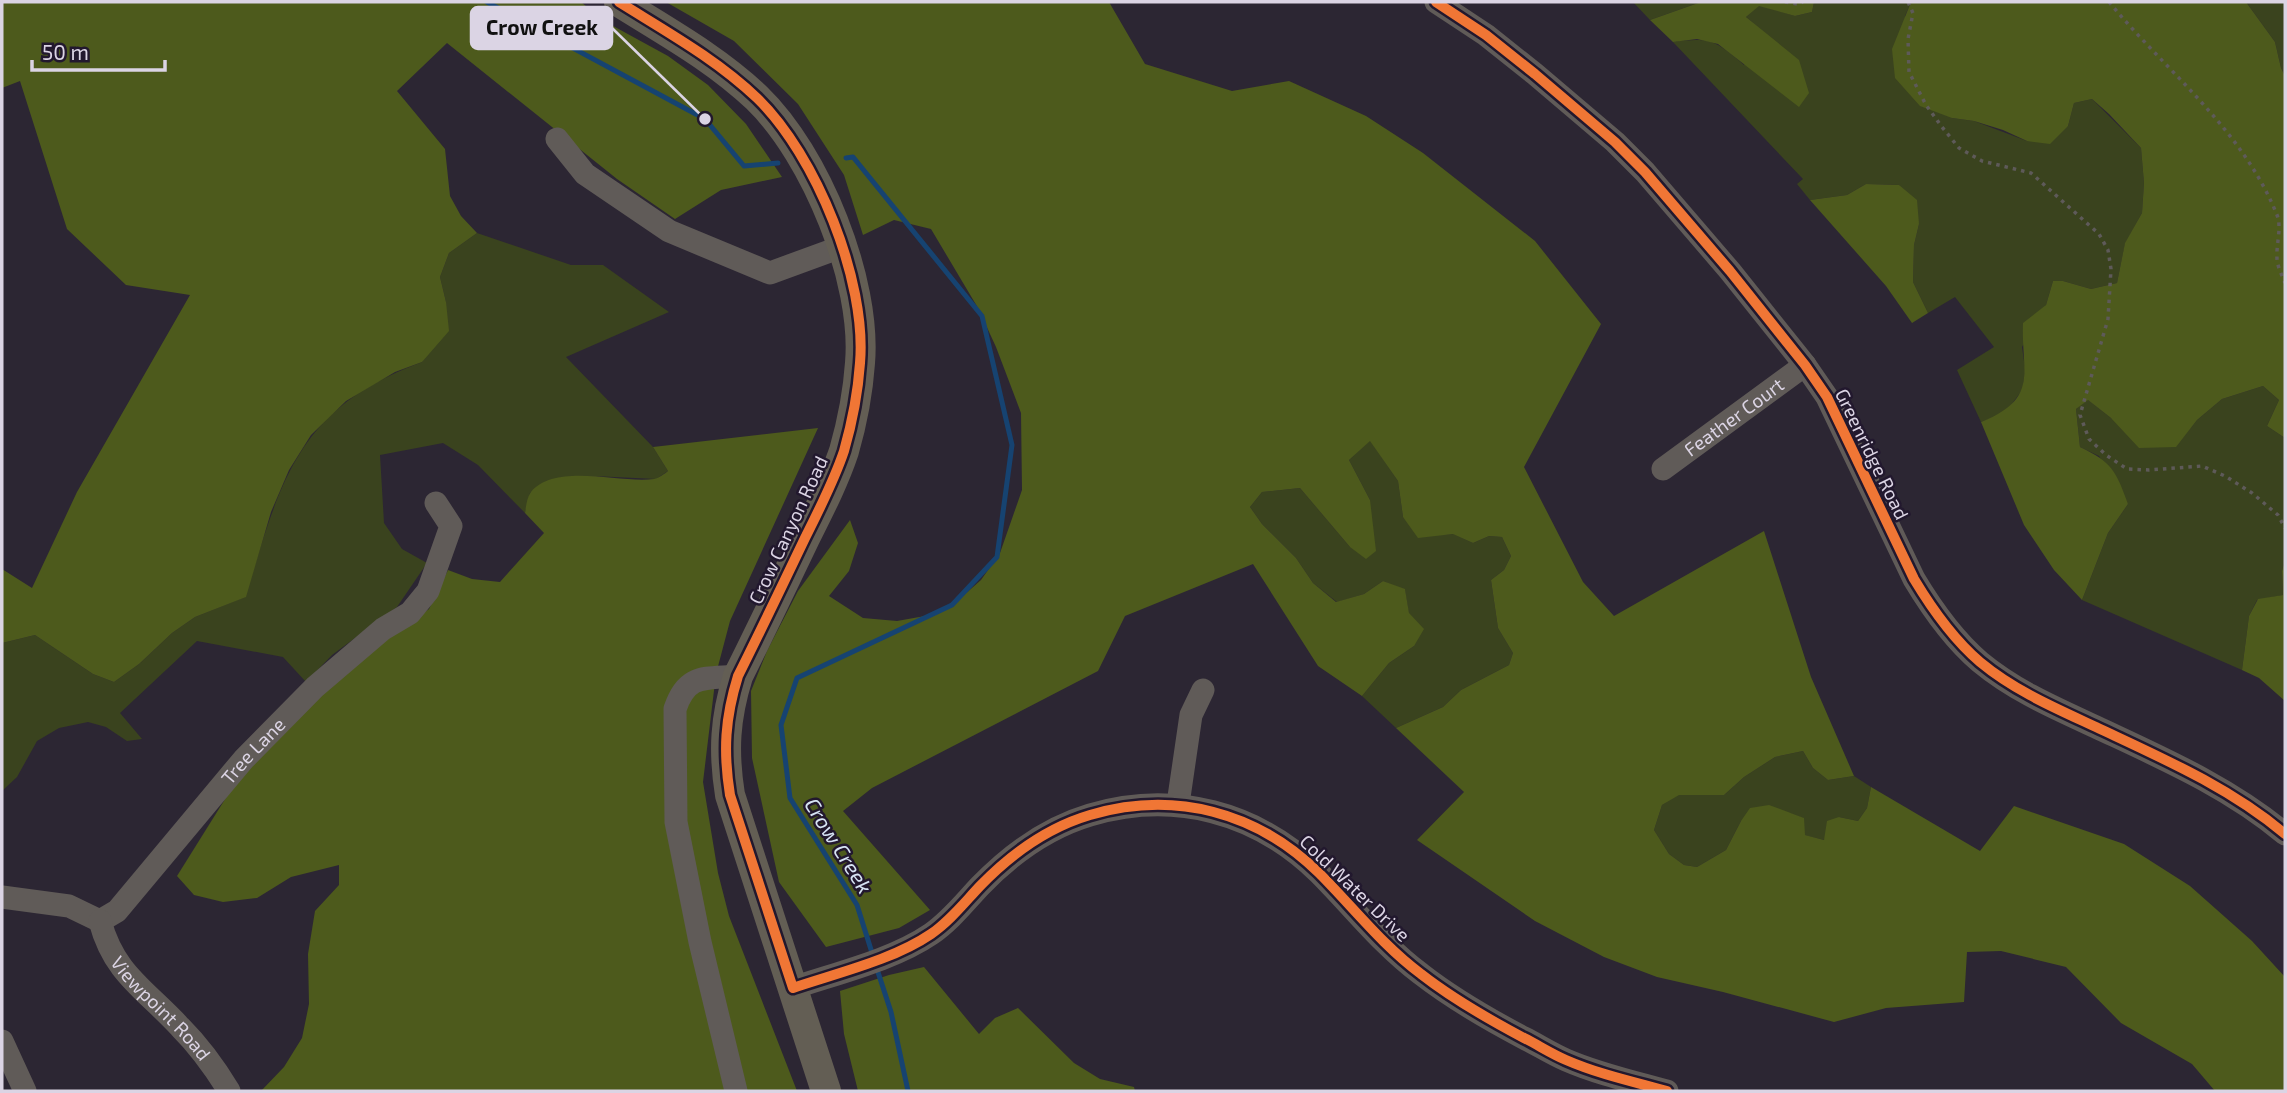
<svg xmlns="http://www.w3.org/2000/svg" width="2287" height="1093" font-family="'Exo 2',sans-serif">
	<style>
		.green { fill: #3a431e }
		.forest { fill: #4d5a1c }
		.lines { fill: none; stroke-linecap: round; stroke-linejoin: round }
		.stream { stroke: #164371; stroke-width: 5 }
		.path { stroke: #5e5a59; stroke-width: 3.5; stroke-dasharray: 3.5 5; stroke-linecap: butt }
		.minor { stroke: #605b58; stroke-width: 23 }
		.major { stroke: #635e54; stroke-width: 30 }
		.cycleway-casing { stroke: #22182e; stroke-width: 15 }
		.cycleway { stroke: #f07635; stroke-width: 10 }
		.labels { text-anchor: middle; stroke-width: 5; stroke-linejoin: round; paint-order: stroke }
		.street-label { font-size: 19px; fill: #dbd4e4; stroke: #22182e }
		.water-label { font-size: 21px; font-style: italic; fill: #d7e4f4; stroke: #22182e }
		.leader { fill: none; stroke: #dbd4e4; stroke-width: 2.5 }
		.callout-dot { fill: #dbd4e4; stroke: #22182e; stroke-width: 2.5 }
		.callout { fill: #dbd4e4; stroke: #dbd4e4; stroke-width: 2.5 }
		.callout-label { font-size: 21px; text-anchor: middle; font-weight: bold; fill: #111 }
	</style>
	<rect width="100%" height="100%" fill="#2c2633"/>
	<path class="green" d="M1633,2H1701L1650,20Z
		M1814,2H1911L1905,16L1952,118L1974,121L2027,141L2068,126L2074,103L2092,99L2141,148L2144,183L2142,213L2125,244L2117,283L2091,289L2063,281H2053L2046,305L2022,347L2025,368L2023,389L2011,405L1998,416L1981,422L1957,370L1994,347L1955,297L1928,313L1913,282L1914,245L1919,224L1899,185L1866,184L1847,195L1810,200L1797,184L1803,179L1673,42C1711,37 1716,41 1744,65L1766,34L1746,17L1759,5L1795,16L1812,12Z
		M2246,2H2285V76L2281,68L2275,42Z
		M477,233L571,265H603L669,312L566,357L653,447L668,471L656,479L593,476L562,478L530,493L525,513L478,465L443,443L380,455L384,523L402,549L427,563L397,607L332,655L306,682L283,657L197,641L120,713L142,739L127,741L106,727L88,722L59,728L37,741L17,777L2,791V643L35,635L93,674L114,682L139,664L172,633L195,617L245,597C281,481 297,408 422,362L446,302L440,277L449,253Z
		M2263,386L2279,400L2267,426L2285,438V561L2282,571L2283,595L2257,600L2249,616L2242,670L2082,600L2108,533L2128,504L2099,456L2080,447L2076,409L2087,399L2111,418L2175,447L2197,420L2222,399Z
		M1370,440L1398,481L1403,517L1434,535L1454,534L1473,543L1489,536L1502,537L1511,556L1504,570L1491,580L1498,628L1513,653L1509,665L1461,690L1443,707L1396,728L1362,696L1389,663L1414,646L1405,590L1383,581L1364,594L1337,602L1313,583L1296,558L1262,524L1250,507L1262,492L1300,488L1350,547L1370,500L1349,460Z
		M1803,751L1813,768L1828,780L1854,776L1871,787L1867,808L1858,821L1839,817L1824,840L1804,835L1803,818L1790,813L1741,821L1726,850L1697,867L1684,865L1669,854L1654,830L1662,805L1679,794L1724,795L1744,777L1775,757Z"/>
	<path class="forest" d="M2,2H581L604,21L668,56L708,85L746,124L782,177L721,190L675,219L617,179L447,43L397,91L445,149L450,196L461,216L477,233L449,253L440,277L446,302L449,331L422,362L395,372L346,401L311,435L289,470L271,512L246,597L195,617L172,633L139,664L114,682L93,674L35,635L2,643V569L32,588L77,492L190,295L126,285L67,229L20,81L2,88Z
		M666,2H1109L1145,64L1232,91L1289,81L1366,116L1423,153L1535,241L1601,324L1524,467L1583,582L1614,616L1764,531L1811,677L1854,776L1828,780L1813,768L1803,751L1775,757L1744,777L1724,795H1679L1662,805L1654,830L1669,854L1684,865L1697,867L1726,850L1741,821L1750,808L1769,805L1804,818L1805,835L1824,840L1827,821L1839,817L1858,821L1867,808L1871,787L1980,851L2014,806L2124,844L2190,886L2252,941L2285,977V1091H2215L2192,1064L2121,1023L2066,967L2001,951L1967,952L1964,1002L1886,1008L1834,1022L1723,992L1657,977L1604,957L1535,921L1417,840L1464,792L1396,728L1443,707L1461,690L1509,665L1513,653L1498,628L1491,580L1504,570L1511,556L1502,537L1489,536L1473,543L1453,534L1418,538L1403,517L1398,481L1370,441L1349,460L1370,500L1376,551L1366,559L1350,547L1300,488L1262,492L1250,507L1262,524L1296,558L1313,583L1336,602L1364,594L1383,581L1405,589L1409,613L1424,629L1414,646L1389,663L1362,696L1318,666L1253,564L1125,616L1098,671L872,788L843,811L930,910L899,928L826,947L779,882L752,758L751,691L767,651L798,591L850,520L858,543L849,571L829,596L863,618L897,621L936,614L956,602L981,580L1000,553L1022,490L1021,413L996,347L978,308L931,229L894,220L863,235L844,175L798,104L734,41Z
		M1701,2H1814L1812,12L1795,16L1759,6L1746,17L1799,60L1809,93L1799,107L1718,44L1697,39L1673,42L1650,20Z
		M1911,2H2246L2275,42L2281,68L2285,76V438L2267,426L2279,400L2263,386L2222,399L2197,420L2176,447L2139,448L2111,418L2088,400L2076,409L2080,447C2112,462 2116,471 2128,504L2108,533L2082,600L2054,570L2024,525L1981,422C2040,398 2021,373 2023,323L2046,305L2053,281H2063L2091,289L2117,283L2125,243L2142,213L2144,183L2141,148L2109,114L2092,99L2074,103L2068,126L2050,144L2027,141L2003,130L1974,121L1952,118L1920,106L1895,78L1892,49Z
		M1866,184L1899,185L1917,200L1919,224L1914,245L1913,282L1928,313L1912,323L1886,286L1810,200L1847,195Z
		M818,428L730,621L716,674L703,782L718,873L729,916L797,1091H261L284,1067L302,1038L309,1004L308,954L315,911L339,885V865L291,877L257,898L223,902L194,895L177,876L242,772L269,738L395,633L429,609L448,570L472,579L500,582L544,533L525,513C526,507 527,497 531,492C556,462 621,484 654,479C659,478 664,474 668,471L653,447Z
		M2285,561V701L2259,678L2242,670L2249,616L2258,599L2283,595L2282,571Z
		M924,967L979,1034L995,1018L1018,1008L1074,1063L1100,1079L1134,1087L1135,1091H858L844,1034L840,991L889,975Z"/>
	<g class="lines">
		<path class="stream" d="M487,2L705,119L744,166L778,163
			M846,158L853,157L982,316L1012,445L997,557L952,605L797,678L781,725L790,798L857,905L873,956
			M876,966L891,1012L908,1091"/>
		<path class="path" d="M1785,2L1797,4L1803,2
			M1908,2L1913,13L1908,39L1909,72L1926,105L1942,127L1959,148L1982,161L2031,173L2099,234L2108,250L2111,269L2108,319L2080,415L2089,439L2106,455L2127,469L2149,470L2202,466L2225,476L2252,493L2278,515L2285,528
			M2109,2C2166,71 2243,130 2277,215C2282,227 2276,245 2277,258C2277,266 2282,275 2285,283"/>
		<g class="minor">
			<path d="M1436,2L1486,35L1535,74L1615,142L1645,172L1730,271L1805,365L1827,397L1914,579C1932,609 1953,639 1980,662C2015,691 2055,708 2096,727C2162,758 2229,787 2285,834"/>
			<path d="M557,139L585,174L669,231L770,273L841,247"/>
			<path id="s1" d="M1663,469L1805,365"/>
			<path d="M1178,804L1191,715L1203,690"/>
			<path id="s2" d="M2,897L69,906L100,921L117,911L244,759L315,687L383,629L410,613L428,591L451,526L436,503"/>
			<path id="s3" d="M100,921C114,974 145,989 180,1027C199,1046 215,1068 229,1091"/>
			<path d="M793,988C837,973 893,960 931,934C950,921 964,903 980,886C1011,854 1046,828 1090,815C1174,790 1257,812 1319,873C1353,907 1382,945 1421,974C1453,999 1488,1019 1524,1038C1538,1045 1552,1054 1566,1060C1598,1074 1634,1082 1667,1091"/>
			<path d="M2,1041L25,1091"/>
			<path d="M736,1091L700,942L676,822L675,709C687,673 705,679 738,676"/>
		</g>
		<path class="major" d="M619,2C667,32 716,59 757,98C816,155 867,281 860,363C858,392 852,423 844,451C834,481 819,510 805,538C783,584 761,630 738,676C725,718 723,751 730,795L826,1091"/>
		<g class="cycleway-casing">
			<path id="cycleway" d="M619,2C667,32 716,59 757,98C816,155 867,281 860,363C858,392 852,423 844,451C834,481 819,510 805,538C783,584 761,630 738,676C725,718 723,751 730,795L793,988C837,973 893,960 931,934C950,921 964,903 980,886C1011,854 1046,828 1090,815C1174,790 1257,812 1319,873C1353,907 1382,945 1421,974C1453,999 1488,1019 1524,1038C1538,1045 1552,1054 1566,1060C1598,1074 1634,1082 1667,1091
				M1436,2L1486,35L1535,74L1615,142L1645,172L1730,271L1805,365L1827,397L1914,579C1932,609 1953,639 1980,662C2015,691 2055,708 2096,727C2162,758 2229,787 2285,834"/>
		</g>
		<use href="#cycleway" class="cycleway"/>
	</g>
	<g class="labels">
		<g class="street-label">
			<text dy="7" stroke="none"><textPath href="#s1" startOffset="88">Feather Court</textPath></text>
			<text transform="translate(1872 454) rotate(64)" y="7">Greenridge Road</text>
			<text transform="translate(788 530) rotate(-65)" y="7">Crow Canyon Road</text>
			<text dy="7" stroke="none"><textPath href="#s2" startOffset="332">Tree Lane</textPath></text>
			<text transform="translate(1355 888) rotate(44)" y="7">Cold Water Drive</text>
			<text dy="7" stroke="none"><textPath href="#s3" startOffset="108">Viewpoint Road</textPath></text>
		</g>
		<g class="water-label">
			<text transform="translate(838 846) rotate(58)" y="7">Crow Creek</text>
		</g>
	</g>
	<path class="leader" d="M705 119L612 28"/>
	<circle class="callout-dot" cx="705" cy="119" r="7"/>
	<rect class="callout" x="471" y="7" width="141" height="42" rx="7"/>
	<g class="callout-label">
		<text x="542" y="35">Crow Creek</text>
	</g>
	<rect width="2287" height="1093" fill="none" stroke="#dbd4e4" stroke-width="7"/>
	<path d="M32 60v10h133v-10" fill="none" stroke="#dbd4e4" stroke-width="3.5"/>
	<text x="42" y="60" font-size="21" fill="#dbd4e4" stroke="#22182e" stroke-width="5" paint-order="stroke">50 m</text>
</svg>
